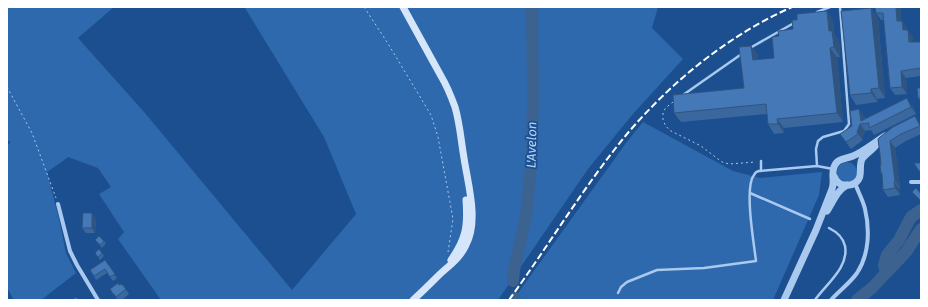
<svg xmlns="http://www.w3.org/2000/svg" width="928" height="307" font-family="'Fira Sans',sans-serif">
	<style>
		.green { fill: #2e69ad }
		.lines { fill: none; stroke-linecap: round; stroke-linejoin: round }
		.river { stroke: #3c6290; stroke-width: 12 }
		.path { stroke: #a9c9ee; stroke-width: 1; stroke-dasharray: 2 3; stroke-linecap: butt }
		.service { stroke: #a9c9ee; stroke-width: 2.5 }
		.minor { stroke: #a9c9ee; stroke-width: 4 }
		.tertiary { stroke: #a9c9ee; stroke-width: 7 }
		.secondary { stroke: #d6e6fa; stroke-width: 7 }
		.rail { stroke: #fff; stroke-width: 2; stroke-dasharray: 7 3; stroke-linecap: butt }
		.wall { fill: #3a679d }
		.shaded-wall { fill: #305480 }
		.building { fill: #4478b7; stroke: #305480 }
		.labels { text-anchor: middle; stroke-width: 3.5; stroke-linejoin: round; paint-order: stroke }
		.water-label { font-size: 13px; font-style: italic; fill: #b5d3f5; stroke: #1b4f8f }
	</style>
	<rect width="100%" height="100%" fill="#1b4f8f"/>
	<path class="green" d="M7,7H114L78,38L145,113L292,290L356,214L324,137L245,8L248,7H658L652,28L683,59L632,115L588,169L498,300H161L118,239L124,232L99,194L111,187L98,168L68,157L63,161L47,172L60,223L66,253L76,273L41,300H14L7,288V145L11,142L7,140Z
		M643,122L733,171L760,178L822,172L819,195L773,300H513L626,143Z
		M837 172a10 10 0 1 1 20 0a10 10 0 1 1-20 0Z"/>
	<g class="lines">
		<path class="river" d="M886,273L906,252L921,229
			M513,281L514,270L526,217L532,158L533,95L532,7
			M515,300V298
			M857,300L872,288L886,273L884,265L887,255L899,240L911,217L921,210"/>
		<path class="path" d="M364,7L387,42L431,115L438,137L453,219L448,252
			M7,87L32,133L56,198
			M673,102C671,104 667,106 665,109C660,117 664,126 671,131L701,146L722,162L729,164L756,162"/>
		<path class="service" d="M817,12L830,7
			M750,48L794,23
			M683,95L743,53
			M761,161V171
			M817,166L816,149L818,141L823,137L844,131L849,124L840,7
			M750,193L810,219
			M618,293L621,287L627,282L657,270L704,268L756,261C754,244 744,187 754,175C756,172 756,172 759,171L817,166L833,169
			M815,300C826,284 849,268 845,246C843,237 837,232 829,228"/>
		<path class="minor" d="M911,182H921
			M58,204L70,251L77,265L98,300
			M831,300C839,291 850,283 857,273C869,255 870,230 865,209C863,200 858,192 855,183"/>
		<path class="tertiary" d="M834,176C836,181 839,185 845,185C849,186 852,185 855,183C864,177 858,167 862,159C866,154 872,150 876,145
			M827,211C833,202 837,190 847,185
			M784,300L816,230L832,189C835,182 831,174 834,167C837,158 846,159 853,156C863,152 875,142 885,136"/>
		<path class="secondary" d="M403,7L441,76C447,86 451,96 455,107C460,124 461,141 464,158C468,185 479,220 466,245C460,258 450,265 440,274C431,283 422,292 413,300
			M451,260C466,239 468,226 466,200"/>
		<path class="rail" d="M509,300C549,245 584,186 627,134C672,81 729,35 792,7"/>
	</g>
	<path class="wall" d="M875,7L902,21L907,28V30L913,37V42H921V76L906,78L907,94L895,95L890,88L884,20H881L876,13Z
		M871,8L878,18L885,98L877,99L878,102L856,105L850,95Z
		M833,20L834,34L839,40L840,57H837L843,122L784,128V133L774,134L768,124L767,114L681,122L674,113L744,88L751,46L758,55V60L774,58L779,36L793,29Z
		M921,88V102L918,98Z
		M912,105L916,114L874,135L871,130L865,131L862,139L863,140L851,149L840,134L852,126L859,109L864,116L865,119Z
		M920,123L921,124V134L906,141L895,148L900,188H899L900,195L888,197L883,190L882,175L881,173L880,154L878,139Z
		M96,218L95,233H86L82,228Z
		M95,240L104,241L106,243L102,248Z
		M95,253H102L104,256L100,260Z
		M105,260L117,278L113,281L107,273L96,280L90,270Z
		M119,285H123L129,294L122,300H119L118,299H117L110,289Z"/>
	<path class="shaded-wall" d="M896,7H901L902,28L897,21Z
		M871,8L878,18L885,98L879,88Z
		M827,11L833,20L834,34L839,40L840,57L834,47L829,31Z
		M902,21L907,28L908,37L903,30Z
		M908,30L913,37L914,50L909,42Z
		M751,46L758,55L759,70L753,60Z
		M830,48L837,57L843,122L837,113Z
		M901,71L906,78L907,94L902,87Z
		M871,89L877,99L878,102L871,93Z
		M907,98L912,105L916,114L911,107Z
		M859,109L864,116L865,123L861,121Z
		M915,116L920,123L921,127L920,126Z
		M777,119L784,128V133L778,124Z
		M860,124L865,131L862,139L857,132Z
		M890,141L895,148L900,188L895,181Z
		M894,182L899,188L900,195L895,188Z
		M92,213L96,218L95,233L92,228Z"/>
	<path class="building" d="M875,7H896L897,21H902L903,30H908L909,42H921V68L901,71L902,87L890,88L883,13H876Z
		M871,8L879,88L871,89V93L850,95L841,11Z
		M827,11L829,31H832L834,47L830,48L837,113L777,119L778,124H768L766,104L674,113L673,95L744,88L739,47L751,46L753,60L774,58L772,37L779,36L778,31L793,29L792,20H797V14Z
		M917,88H921V98H918Z
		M907,98L911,107L869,128V123L860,124L857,132L858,134L846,142L840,134L852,126L850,111L859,109L861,121Z
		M915,116L920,126L901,134L890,141L895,181L894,182L895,188L883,190L882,173H881L880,165H881L880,154L878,139L880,137L893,127Z
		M914,163H921V171H919Z
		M916,188L921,194V201L912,192Z
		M83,213H92V228H82Z
		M99,236L104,241L100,245L95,240Z
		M99,249L102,253L98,257L95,253Z
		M105,260L115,274L110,277L105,269L94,276L90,270Z
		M118,283L119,285L121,284L122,285H123L126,289L116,297L114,294H113L110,289Z
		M76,297L78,300H72Z"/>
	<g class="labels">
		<g class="water-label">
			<text transform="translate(531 145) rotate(-89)" y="5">L'Avelon</text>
		</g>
	</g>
	<rect width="928" height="307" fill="none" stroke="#ffffff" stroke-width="16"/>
</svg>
